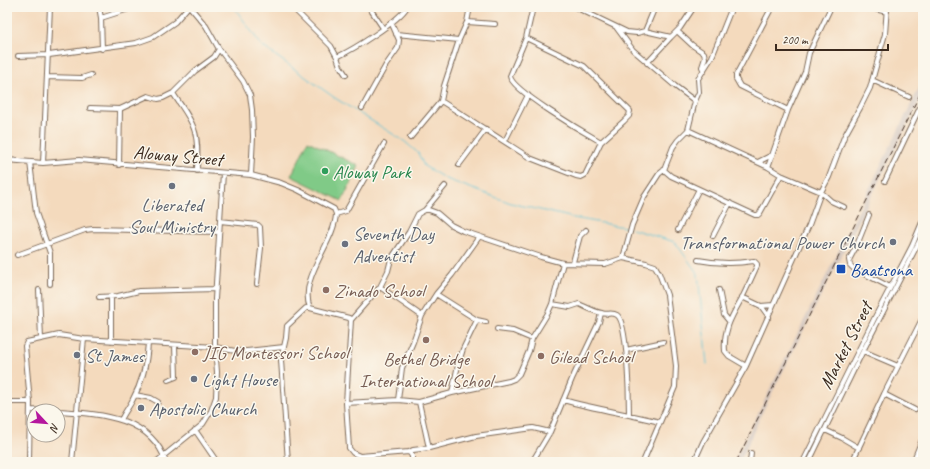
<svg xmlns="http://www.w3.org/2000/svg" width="930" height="469" font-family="Caveat,sans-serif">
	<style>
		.industrial { fill: #cfc1ba }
		.green { fill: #80ca87; stroke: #5e7a52 }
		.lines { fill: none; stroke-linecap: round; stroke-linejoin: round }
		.stream { stroke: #59c2d5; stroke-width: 1 }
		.minor-casing { stroke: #7c6856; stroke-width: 6 }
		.minor { stroke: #fff; stroke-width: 4 }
		.rail { stroke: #3b2a1e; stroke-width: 1; stroke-dasharray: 6 3; stroke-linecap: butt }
		.leisure-dot { fill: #2e9e5b; stroke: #fbf7ec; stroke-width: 1.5 }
		.worship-dot { fill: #6b7280; stroke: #fbf7ec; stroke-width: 1.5 }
		.transit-dot { fill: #1a4fb4; stroke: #fbf7ec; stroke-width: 1.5 }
		.education-dot { fill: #8d6e63; stroke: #fbf7ec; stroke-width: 1.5 }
		.labels { text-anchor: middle; stroke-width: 3; stroke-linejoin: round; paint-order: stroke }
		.street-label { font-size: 19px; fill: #3b2a1e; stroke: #fbf7ec }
		.leisure-label { font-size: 19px; fill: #27864d; stroke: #fbf7ec; text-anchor: start }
		.worship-label { font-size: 19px; fill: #5b616d; stroke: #fbf7ec; text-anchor: start }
		.transit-label { font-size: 19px; fill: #164399; stroke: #fbf7ec; text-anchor: start }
		.education-label { font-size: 19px; fill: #785e54; stroke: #fbf7ec; text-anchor: start }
	</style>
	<rect width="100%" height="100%" fill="#fbf7ec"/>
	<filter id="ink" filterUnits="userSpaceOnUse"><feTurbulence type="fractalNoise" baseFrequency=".025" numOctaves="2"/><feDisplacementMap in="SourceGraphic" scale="8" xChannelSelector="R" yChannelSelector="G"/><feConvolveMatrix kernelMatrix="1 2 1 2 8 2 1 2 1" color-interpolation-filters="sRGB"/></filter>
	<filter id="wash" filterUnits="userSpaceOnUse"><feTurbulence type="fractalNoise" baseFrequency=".012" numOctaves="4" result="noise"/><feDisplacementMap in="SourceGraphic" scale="16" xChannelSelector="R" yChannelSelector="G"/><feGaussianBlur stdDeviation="0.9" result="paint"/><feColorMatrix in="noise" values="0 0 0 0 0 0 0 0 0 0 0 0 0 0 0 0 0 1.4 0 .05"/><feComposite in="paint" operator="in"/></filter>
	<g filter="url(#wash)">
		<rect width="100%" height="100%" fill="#f4dabd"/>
		<path class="industrial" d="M923,80V94L761,415L740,462H734Z"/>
		<path class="green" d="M308,141L359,166L342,201L291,176Z"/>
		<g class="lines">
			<path class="stream" d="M234,7L262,46L335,98L404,141L418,153L424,166L446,179L511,203L574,218L629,228
				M632,229L675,242L698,274L707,364"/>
		</g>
	</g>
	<g filter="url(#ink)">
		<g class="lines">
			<g class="minor-casing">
				<path id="minor" d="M99,7L101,18L102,49
					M190,7L206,26L219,49L243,81L250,95L252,110L253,137L251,175
					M292,7L331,46L337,57C354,49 398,22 407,7
					M369,7L383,28
					M533,7L526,38L510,76C511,90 585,133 601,142
					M575,7L627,32L637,33L645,31L671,37L680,28L694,7
					M772,7L736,75V79L740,86L788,110
					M867,7L887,12
					M101,18L135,7
					M467,22L495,24
					M616,27L633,50L675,86L695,101
					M645,31L655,7
					M677,31L692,45L704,53L705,58L702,67L704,71
					M396,34L459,40
					M18,56L49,55L136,43L153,37L175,22L188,7
					M337,57L340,66L346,75
					M647,63L671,37
					M47,77L82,78L91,75
					M872,80L909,97
					M173,93C180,105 190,116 194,129C199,142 197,158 197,171
					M441,101L530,158L576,176L581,177L585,175L601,142L624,121L629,116L630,111L584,66L526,38
					M90,108L120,109L148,96L158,99L163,98L173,93L195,71L214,57L219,49
					M362,108L386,65L398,48L399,40L391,22
					M688,130L768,167L781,175L821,192L831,201L844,207
					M410,138L441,101L444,86L459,40L467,22L470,7
					M505,141L528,95
					M7,160L43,163L79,160L251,175L281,183L298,190L334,209L336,214
					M30,162L36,213L50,253V284
					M758,162L772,155
					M43,163L50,7
					M119,165L120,109
					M459,165L486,129
					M768,167L788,110L805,72L809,53L831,7
					M664,170L671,176L755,215H758L760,213L781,175
					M885,181L923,101
					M425,210L445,186
					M336,214C335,242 298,279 310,308L349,318L351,320
					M336,214L346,211L384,144
					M869,215L857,245L849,260L850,265L853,268L890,287
					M220,221L258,225L260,227L261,248L257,284
					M678,230L699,189
					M713,236L730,203
					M17,255L85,230L93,229L219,232
					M623,258L632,225L644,197L659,174L664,170L673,147L678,140L688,130L695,101L699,92L698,79L712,57L732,7
					M698,260C718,264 734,264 754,261L757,264V266C752,277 747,288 742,298C732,316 723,330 725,351L729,356L746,366
					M573,262L580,236L586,230
					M380,287L422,316
					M39,290L41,339
					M719,290L724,315L729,321
					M436,294L477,320L486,322
					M99,297L118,296L139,291L216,289
					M742,297L761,306L769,317
					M552,304L570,307L579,304C586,307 594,312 602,313C607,315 612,312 617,315C628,322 629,399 629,415
					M761,306L773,305
					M351,320L380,287L388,271L391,259L409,232L418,214L425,210H429L437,213L451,225L463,231L541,257L563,263L605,264L623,258L646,263L655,266L659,273L667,295L676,366L675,387L643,462
					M351,320L346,403L349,448L353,453L360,456L409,452
					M497,329L513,331L532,339
					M111,341V296
					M626,350L663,342
					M863,351L898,366
					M168,380L176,377L175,345
					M452,393L458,365L463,349L477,320
					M884,394L915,410
					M135,395L151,398L158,402
					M398,400L402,368L413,342L422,316L436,294L452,275L479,237
					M563,400C595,409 628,414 660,422
					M7,402H30
					M419,402L429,448
					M346,403L398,400L419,402L452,393L509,381L514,379L519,374L529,351L532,339L548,313L552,304L563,263
					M30,410L52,411
					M58,411C98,414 151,416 166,462
					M121,420C124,413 129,407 132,401C142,383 147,363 148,343
					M195,430L217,462
					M825,430L842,438L859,448
					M409,452L413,450L429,448L476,436L533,428L550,432
					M409,452L412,456V462
					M916,455L923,458
					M29,462L30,402L25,346L27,342L59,335L84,339L215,347L235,351H247L284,347
					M72,462L84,339
					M156,462L203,424L211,411L216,397L217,372L215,347V299L223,173
					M288,462L281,360L286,338L287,326L306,308H310
					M532,462L550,432L572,379L599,322L601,313
					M694,462L703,442L746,366L809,225L821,192L829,177L844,137L860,108L870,88L885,34L887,7
					M750,462L751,453
					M803,462L875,317L912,246L923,220
					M809,462L863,351L923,234
					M852,462L884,394L923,317
					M913,462L923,437"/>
			</g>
			<use href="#minor" class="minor"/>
			<path class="rail" d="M736,462L923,88"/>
		</g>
	</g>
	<circle class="leisure-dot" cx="325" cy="171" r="4"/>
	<g class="worship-dot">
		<circle cx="172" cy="186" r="4"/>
		<circle cx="893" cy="242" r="4"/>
		<circle cx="345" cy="244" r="4"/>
		<circle cx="77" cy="355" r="4"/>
		<circle cx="194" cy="379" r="4"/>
		<circle cx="141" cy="408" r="4"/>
	</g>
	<rect class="transit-dot" x="836" y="264" width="10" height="10" rx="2"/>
	<g class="education-dot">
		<circle cx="326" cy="290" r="4"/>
		<circle cx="426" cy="340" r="4"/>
		<circle cx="195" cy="352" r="4"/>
		<circle cx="541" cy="356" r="4"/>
	</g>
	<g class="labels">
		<g class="street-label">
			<text transform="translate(178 155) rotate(5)" y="7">Aloway Street</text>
			<text transform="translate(845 345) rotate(-63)" y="7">Market Street</text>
		</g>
		<g class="leisure-label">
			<text x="333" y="178">Aloway Park</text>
		</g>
		<g class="worship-label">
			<text x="172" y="211" text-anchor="middle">Liberated<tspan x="172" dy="22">Soul Ministry</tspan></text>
			<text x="353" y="240">Seventh Day<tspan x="353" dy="22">Adventist</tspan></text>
			<text x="885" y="249" text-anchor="end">Transformational Power Church</text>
			<text x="85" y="362">St James</text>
			<text x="202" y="386">Light House</text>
			<text x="149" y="415">Apostolic Church</text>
		</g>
		<g class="transit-label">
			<text x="850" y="276">Baatsona</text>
		</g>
		<g class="education-label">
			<text x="334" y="297">Zinado School</text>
			<text x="203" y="359">JIG Montessori School</text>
			<text x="549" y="363">Gilead School</text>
			<text x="426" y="365" text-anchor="middle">Bethel Bridge<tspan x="426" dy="22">International School</tspan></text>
		</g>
	</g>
	<rect width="930" height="469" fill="none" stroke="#fbf7ec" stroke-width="24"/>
	<g transform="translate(46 423) rotate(116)"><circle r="19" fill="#fbf7ec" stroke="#aea59a"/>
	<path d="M0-3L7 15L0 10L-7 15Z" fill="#b5179e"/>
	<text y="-6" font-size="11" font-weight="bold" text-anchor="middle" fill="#3b2a1e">N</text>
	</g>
	<path d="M776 44v6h112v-6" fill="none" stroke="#3b2a1e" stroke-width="2"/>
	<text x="782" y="44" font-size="12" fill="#3b2a1e" stroke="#fbf7ec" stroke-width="3" paint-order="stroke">200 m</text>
</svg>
